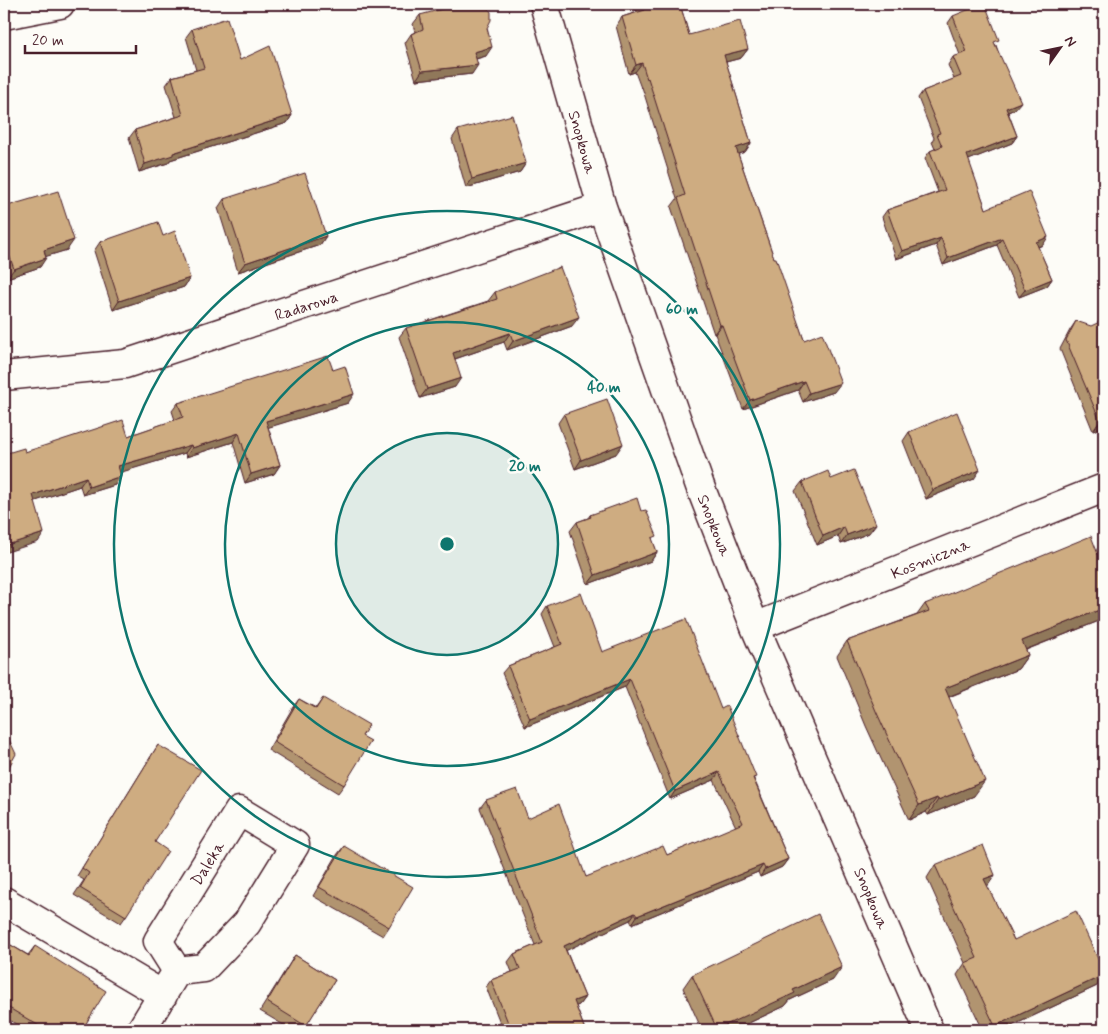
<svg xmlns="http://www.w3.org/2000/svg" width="1108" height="1034" font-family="Mynerve,sans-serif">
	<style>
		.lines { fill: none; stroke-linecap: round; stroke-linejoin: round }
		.minor-casing { stroke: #4a1f2b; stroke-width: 31 }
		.minor { stroke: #fdfcf7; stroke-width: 28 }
		.wall { fill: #b1946f; stroke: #4a1f2b }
		.shaded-wall { fill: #90785a; stroke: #4a1f2b }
		.building { fill: #ceac81; stroke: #4a1f2b }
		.ring { fill: none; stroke: #0f766e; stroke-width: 2.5 }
		.labels { text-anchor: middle; stroke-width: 5; stroke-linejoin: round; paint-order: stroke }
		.street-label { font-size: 16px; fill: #4a1f2b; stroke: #fdfcf7 }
		.centre { fill: #0f766e; stroke: #fdfcf7; stroke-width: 2.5 }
		.ring-label { font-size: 15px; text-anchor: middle; font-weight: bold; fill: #0f766e; stroke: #fdfcf7; stroke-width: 5; stroke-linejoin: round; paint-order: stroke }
	</style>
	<rect width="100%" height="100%" fill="#fdfcf7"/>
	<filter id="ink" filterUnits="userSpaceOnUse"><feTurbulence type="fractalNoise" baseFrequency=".02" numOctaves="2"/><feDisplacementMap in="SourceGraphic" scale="10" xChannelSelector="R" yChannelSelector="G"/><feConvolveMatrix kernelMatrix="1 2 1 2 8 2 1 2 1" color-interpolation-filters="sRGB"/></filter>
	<g filter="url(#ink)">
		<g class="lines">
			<g class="minor-casing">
				<path id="minor" d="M544,4L602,207L700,486L755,627L929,1030
					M4,15L60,4
					M4,376L125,364L602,207
					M755,627L1104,488
					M4,901L163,995
					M141,1030L177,971L204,968L247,923L295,845L239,811L158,941L177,971"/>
			</g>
			<use href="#minor" class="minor"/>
		</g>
		<path class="wall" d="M635,4H680L689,35L748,49L741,58L726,62L751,143L745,152L738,154L774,258L804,340L834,392L803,402L798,390L743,409L715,334H714L671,207L677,199L642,87L641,88L635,72L629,74L616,26L622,17L637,12Z
			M420,15L487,28L486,56L476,59L472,74L416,80L405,43L411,34L415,32L413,24Z
			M953,16L996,45L1015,109L1008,112L1017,136L1012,143L968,160L986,209L1043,245L1038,247L1052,279L1047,286L1019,297L997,245L943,265L936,245L896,259L882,217L887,210L938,192L925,158L930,151L935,149L932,142L934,138L918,98L923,91L954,79L948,65L953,57L960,55L948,23Z
			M192,29L240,60L292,115L287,123L170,160L168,163L139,172L129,138L135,130L176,117L166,85L172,77L196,70L186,37Z
			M458,130L526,163L520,172L466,188L452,139Z
			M224,199L326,236L320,245L238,272L218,208Z
			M4,207L67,250L46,256L40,267L7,278L4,268Z
			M163,236L190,278L184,287L113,310L94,251L100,242Z
			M495,292L572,326L507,350L504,342L455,359V387L420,398L399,337L406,328L488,301Z
			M1076,321L1104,426L1093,431L1060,349L1070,330Z
			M333,370L348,403L268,427L280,465L274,474L245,483L233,442L186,457L185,453L120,472L115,485L83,495L80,486L35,501L38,542L25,452L128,436L175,420L172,411L178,403Z
			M564,414L616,454L575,469L558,423Z
			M909,432L974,479L926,499L903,441Z
			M831,479L869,533L841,544L838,536L817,545L795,491L802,482Z
			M641,511L657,552L651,561L588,584L570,531L577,522L588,518L590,515Z
			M1104,561V619L1026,650L1028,655L1018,669L949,697L974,796L928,815L926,812L909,820L866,726L837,656L847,641L917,615L925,604Z
			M547,606L602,652L721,709L754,779L788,859L782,867L760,877L758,872L632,924L630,920L566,950L585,997L579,1005L576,1006L585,1030H503L486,987L491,980L512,972L508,962L514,954L535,945L480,808L486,800L528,818L586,877L667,855L736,827L714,780L670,799L625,687L525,727L502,673L508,666L555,647L542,614Z
			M323,698L362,736L344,785L338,793L268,750L293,707L299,699L316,708Z
			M158,745L155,842L126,916L121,923L74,895L84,880L77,876Z
			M344,846L389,927L383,936L313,896L337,855Z
			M935,865L995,875L987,886L1014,940L1097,986L1003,1030H983L957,975L965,963L927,878Z
			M4,941L28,955L35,946L82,1030H26L4,1017Z
			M295,955L335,980L303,1030H292L260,1011Z
			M692,975L833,980L790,1000L785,1006L734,1030H702L683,988Z"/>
		<path class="shaded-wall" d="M492,47L486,56L468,61L474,52Z
			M748,49L741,58L718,64L724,55Z
			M642,63L635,72L629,74L636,65Z
			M478,65L472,74L416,80L422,71Z
			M1021,102L1015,109L1001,115L1006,108Z
			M292,115L287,123L170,160L168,163L139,172L145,164L173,153Z
			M1017,136L1012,143L961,163L967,155Z
			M751,143L745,152L730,157L736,148Z
			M526,163L520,172L466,188L472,179Z
			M326,236L320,245L238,272L245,263Z
			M1048,237L1043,245L1031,249L1036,242Z
			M941,238L936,245L896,259L902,251Z
			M1002,238L997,245L943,265L948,258Z
			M74,240L67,250L38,259L44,250Z
			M46,258L40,267L7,278L14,269Z
			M190,278L184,287L113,310L119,301Z
			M1052,279L1047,286L1019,297L1025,290Z
			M579,317L572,326L507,350L513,341Z
			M720,325H722L715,334H714Z
			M510,333L504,342L446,362L453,353Z
			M461,378L455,387L420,398L427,389Z
			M804,381L798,390L743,409L750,400Z
			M841,383L834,392L803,402L809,393Z
			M354,394L348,403L260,430L266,421Z
			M1104,420V426L1093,431L1100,421Z
			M239,433L233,442L186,457L192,448Z
			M623,444L616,454L575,469L581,460Z
			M191,445L185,453L112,475L118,466Z
			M280,465L274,474L245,483L251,474Z
			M980,470L974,479L926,499L933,490Z
			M121,476L115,485L83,495L89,487Z
			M86,477L80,486L27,504L33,495Z
			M876,524L869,533L841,544L847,535Z
			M844,527L838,536L817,545L823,536Z
			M44,533L38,542L4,553V546Z
			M657,552L651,561L588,584L595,575Z
			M1104,608V619L1012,655L1022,641Z
			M1028,655L1018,669L935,702L945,688Z
			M630,679L625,687L525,727L530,719Z
			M719,772L714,780L670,799L675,791Z
			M985,781L974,796L928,815L938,800Z
			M937,798L926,812L909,820L919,805Z
			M788,859L782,867L760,877L765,869Z
			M763,865L758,872L632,924L637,916Z
			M995,875L987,887L984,879Z
			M635,913L630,920L559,954L564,946Z
			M842,967L833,980L790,1000L785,1006L734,1030H716L793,990Z
			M1104,975L1097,986L1003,1030H992L995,1026Z
			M585,997L579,1005L569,1009L574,1001Z"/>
		<path class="building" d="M461,4H485L491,12V20L487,28L492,47L474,52L478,65L422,71L411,34L423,29L420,15Z
			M644,4H680L689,35L740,21L748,49L724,55L751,143L736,148L774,258H776L804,340L822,333L841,383L809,393L804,381L750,400L722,325H720L678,198L685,195L648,78L647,79L642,63L636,65L622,17L645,10Z
			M982,4H985L999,40L994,42L1021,102L1006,108L1017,136L967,155L986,209L1029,191L1048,237L1036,242L1052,279L1025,290L1002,238L948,258L941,238L902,251L887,210L945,190L930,151L942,146L937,134L940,133L923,91L961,76L953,57L967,52L953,16Z
			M227,18L240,60L270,46L292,115L173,153V155L145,164L135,130L183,115L172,77L204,68L192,29Z
			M512,115L526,163L472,179L458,130Z
			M305,173L326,236L245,263L224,199Z
			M58,191L74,240L44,250L46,258L14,269L4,240V207Z
			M158,222L163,236L175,231L190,278L119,301L100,242Z
			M560,267L579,317L513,341L510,333L453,353L461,378L427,389L406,328L497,299L495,292Z
			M1104,320V420L1100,421L1066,340L1076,321L1091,326Z
			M328,356L333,370L345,366L354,394L266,421L280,465L251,474L239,433L192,448L191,445L118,466L121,476L89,487L86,477L33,495L44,533L4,546V454L24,448L25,452L123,420L128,436L183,417L178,403Z
			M607,399L623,444L581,460L564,414Z
			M957,412L980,470L933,490L909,432Z
			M854,470L876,524L847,535L844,527L823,536L802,482L828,471L831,479Z
			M637,498L641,511L646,510L657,536L652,538L657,552L595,575L577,522L591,517L590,515Z
			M1091,536L1101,562L1104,561V608L1022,641L1028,655L945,688L985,781L938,800L937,798L919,805L876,711L847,641L929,611L925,604Z
			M581,593L602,652L686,619L721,709L727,706L756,777L753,778L788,859L765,869L763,865L637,916L635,913L564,946L585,997L574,1001L585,1030H511L491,980L520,969L514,954L542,942L486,800L517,789L528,818L559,804L586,877L663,846L667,855L743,823L719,772L675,791L630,679L530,719L508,666L562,644L547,606Z
			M323,698L369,725L362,736L371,741L344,785L274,742L299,699L316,709Z
			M4,729L16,754L4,776Z
			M158,745L201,770L155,842L168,851L126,916L80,888L89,873L82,868Z
			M983,845L995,875L984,879L1014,940L1076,911L1104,972V975L995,1026L965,963L977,958L935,865Z
			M344,846L413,887L389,927L319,887Z
			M818,914L842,967L793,990L795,993L717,1029L692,975Z
			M4,941L29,956L35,946L106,991L82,1030H46L4,1005Z
			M295,955L335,980L306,1026L267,1002Z"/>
	</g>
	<circle cx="447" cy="544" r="111" fill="#0f766e" fill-opacity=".12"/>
	<g class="ring">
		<circle cx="447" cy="544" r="111"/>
		<circle cx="447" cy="544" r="222"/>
		<circle cx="447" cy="544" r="333"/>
	</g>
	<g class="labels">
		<g class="street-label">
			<text transform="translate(583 142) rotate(74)" y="6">Snopkowa</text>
			<text transform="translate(306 305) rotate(-18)" y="6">Radarowa</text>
			<text transform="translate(715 525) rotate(68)" y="6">Snopkowa</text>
			<text transform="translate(930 558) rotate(-22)" y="6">Kosmiczna</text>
			<text transform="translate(207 863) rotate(-58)" y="6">Daleka</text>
			<text transform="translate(872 898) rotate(67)" y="6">Snopkowa</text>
		</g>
	</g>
	<circle cx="447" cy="544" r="8" class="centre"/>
	<g class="ring-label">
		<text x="682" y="314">60 m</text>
		<text x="604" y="392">40 m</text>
		<text x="525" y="471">20 m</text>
	</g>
	<rect width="1108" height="1034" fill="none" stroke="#fdfcf7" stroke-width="20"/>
	<rect x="10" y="10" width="1088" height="1014" fill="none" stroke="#4a1f2b" stroke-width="2" filter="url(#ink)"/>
	<g transform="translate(1060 48) rotate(57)" stroke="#fdfcf7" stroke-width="4" paint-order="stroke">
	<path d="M0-4L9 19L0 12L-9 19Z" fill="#4a1f2b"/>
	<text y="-8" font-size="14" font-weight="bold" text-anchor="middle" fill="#4a1f2b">N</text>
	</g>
	<path d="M25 45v8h111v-8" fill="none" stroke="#4a1f2b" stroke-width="2.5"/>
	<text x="32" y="45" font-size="15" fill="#4a1f2b" stroke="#fdfcf7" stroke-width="4" paint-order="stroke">20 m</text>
</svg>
